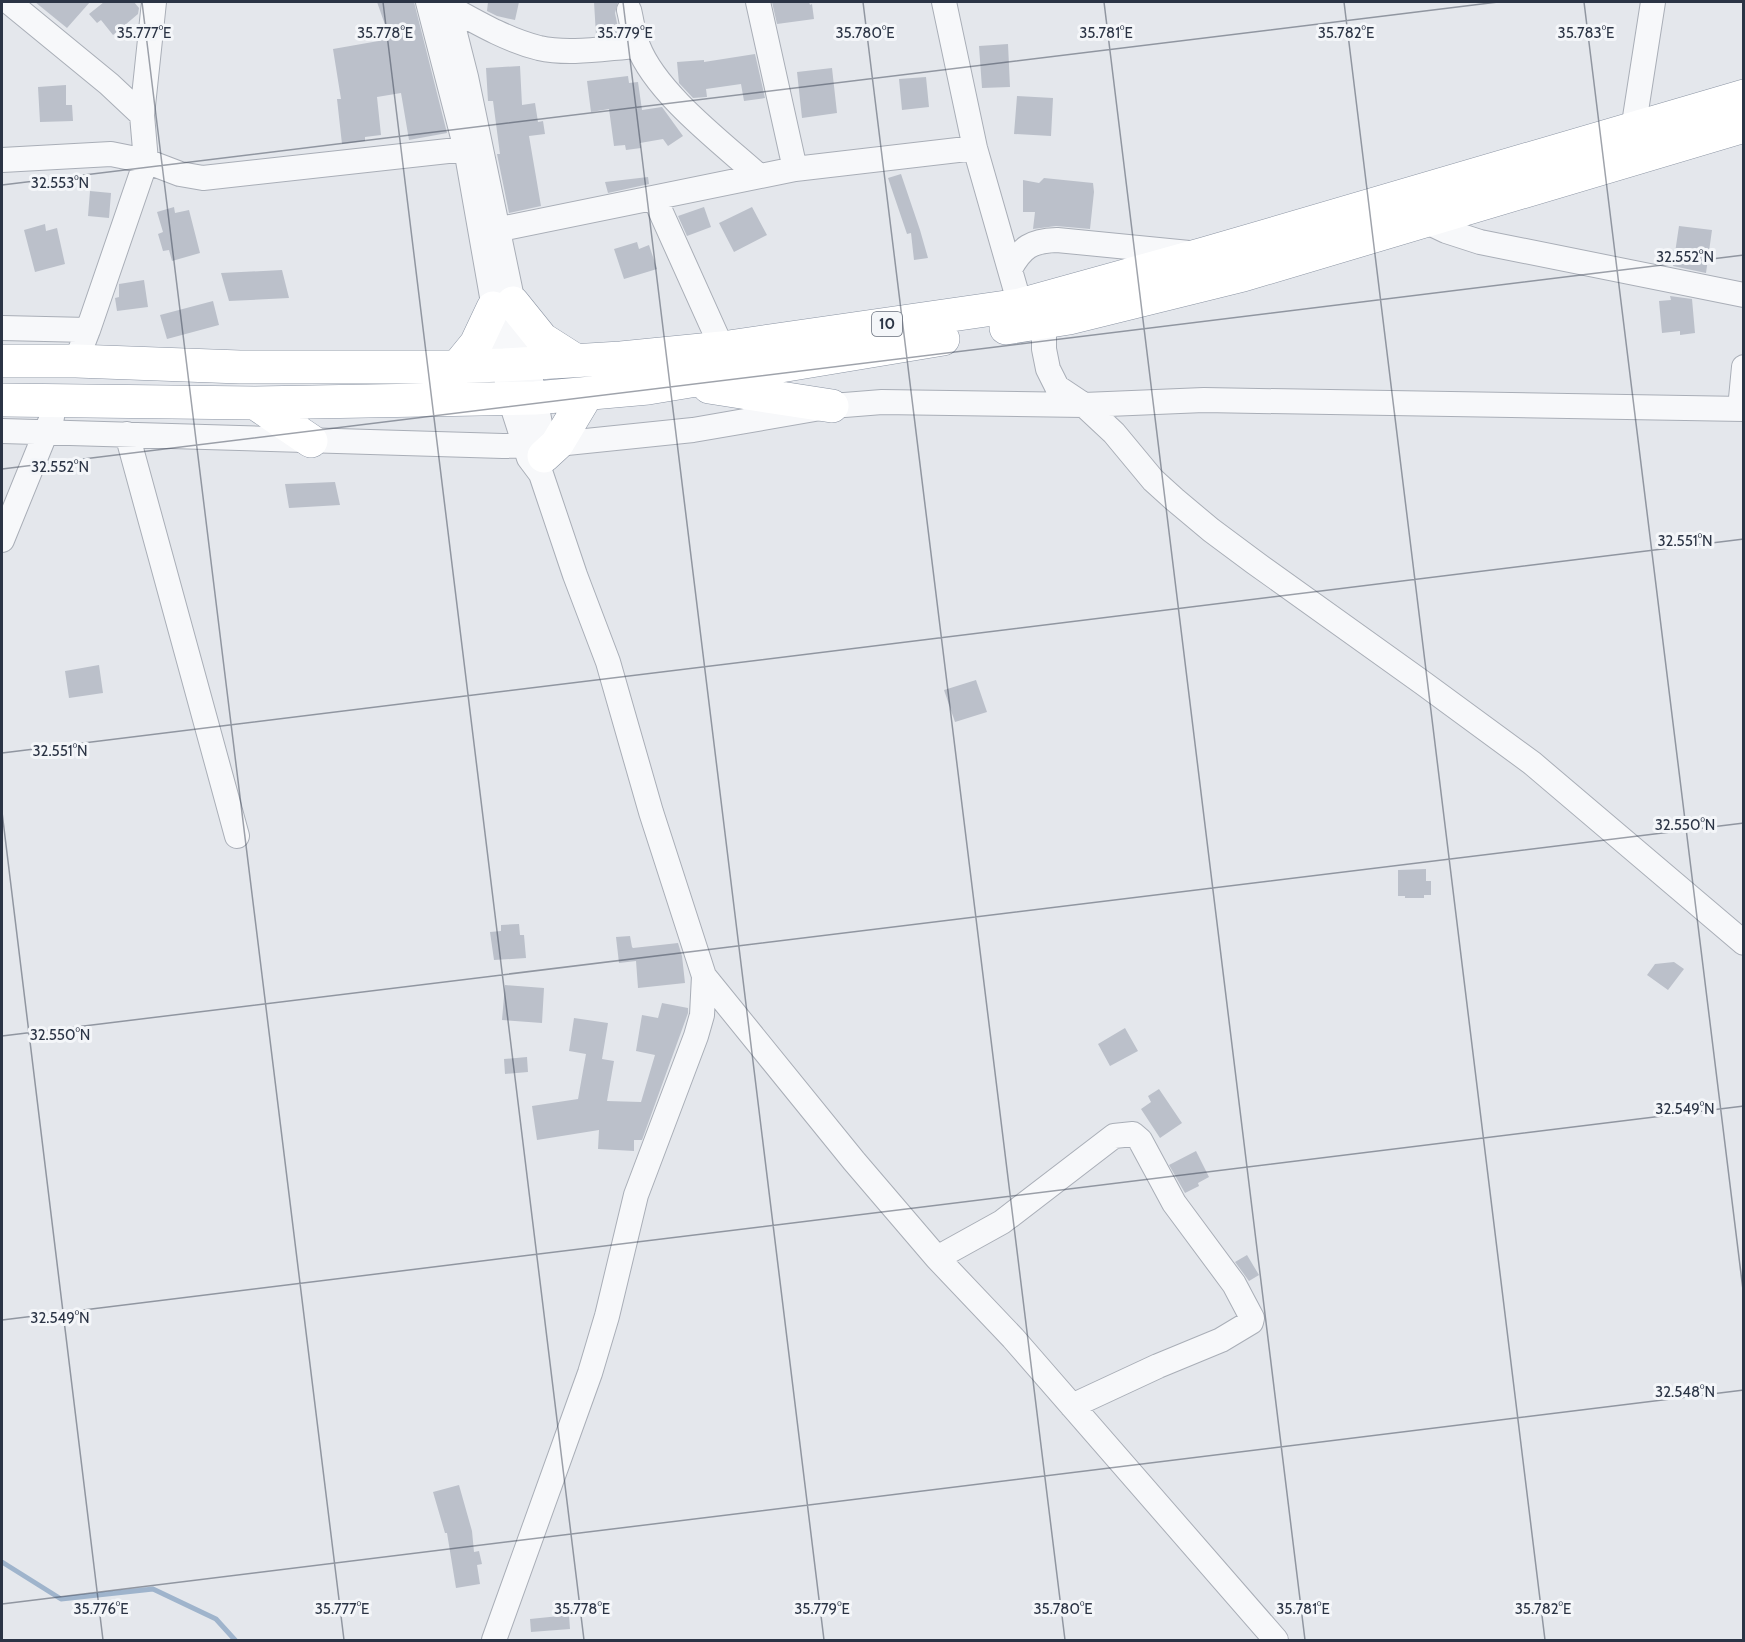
<svg xmlns="http://www.w3.org/2000/svg" width="1745" height="1642" font-family="Cabin,sans-serif">
	<style>
		.lines { fill: none; stroke-linecap: round; stroke-linejoin: round }
		.stream { stroke: #9fb4cc; stroke-width: 5 }
		.building { fill: #bbc0ca }
		.minor-casing { stroke: #a9aeb7; stroke-width: 26 }
		.highway-casing { stroke: #8b94a3; stroke-width: 34 }
		.minor { stroke: #f7f8fa; stroke-width: 24 }
		.highway { stroke: #fff; stroke-width: 33 }
		.ticks { fill: none; stroke: #2b3445; stroke-width: 1.5; stroke-opacity: 0.45 }
		.labels { text-anchor: middle; stroke-width: 6; stroke-linejoin: round; paint-order: stroke }
		.shield { fill: #f4f6f9; stroke: #676e7b; stroke-width: 1.5 }
		.shield-label { font-size: 15px; font-weight: bold; fill: #2b3445 }
		.ticks-label { font-size: 15px; text-anchor: middle; fill: #2b3445; stroke: #f4f6f9; stroke-width: 6; stroke-linejoin: round; paint-order: stroke }
	</style>
	<rect width="100%" height="100%" fill="#e4e7ec"/>
	<g class="lines">
		<path class="stream" d="M2,1562L61,1599L153,1589L216,1619L235,1640"/>
	</g>
	<path class="building" d="M35,2H90L67,28Z
		M104,2H134L139,8L138,14L113,35L101,20L97,23L89,14Z
		M377,2H414L447,133L409,140L401,93L377,97L381,135L365,137V141L342,144L337,99H341L333,49L390,39Z
		M488,2H519L515,20L497,16L487,11Z
		M594,2H618L615,13L619,33L596,35Z
		M772,2H809L810,5L812,4L814,19L777,24Z
		M1008,44L1010,87L982,88L979,46Z
		M755,54L765,98L744,101L741,84L706,89L707,97L693,98L679,83L677,62L704,60V62Z
		M520,66L522,105L535,103L538,122L543,121L545,134L529,136L541,206L509,213L497,154H500L493,101H488L486,68Z
		M832,68L837,113L802,118L797,72Z
		M628,76L629,83L638,82L642,110L662,107L683,136L668,146L663,139L640,143L641,148L626,150L625,145L614,146L609,109L591,112L587,81Z
		M926,77L929,107L902,110L899,79Z
		M66,85V105H72L73,121L40,122L38,87Z
		M1017,96L1053,98L1051,136L1014,134Z
		M901,174L920,230L928,258L914,260L911,233L907,234L888,178Z
		M648,177L649,184L608,193L605,182Z
		M1044,178L1093,183L1094,192L1090,229L1056,226L1033,229L1035,212H1023V180L1039,183Z
		M90,191L111,193L109,218L88,216Z
		M174,207L175,213L189,210L200,253L172,261L169,250L163,251L158,234L163,232L157,212Z
		M704,207L711,227L687,236L678,216Z
		M752,207L767,235L734,252L719,223Z
		M45,224L46,231L57,228L65,264L35,272L24,230Z
		M1679,226L1712,230L1706,273L1673,266Z
		M637,242L639,249L649,245L657,269L624,279L614,249Z
		M282,270L289,298L229,301L221,273Z
		M144,280L148,307L117,311L115,298L119,297V284Z
		M1670,296L1692,299L1695,333L1680,335V331L1662,333L1659,301L1671,300Z
		M213,301L219,325L167,339L160,315Z
		M335,482L340,505L289,508L285,484Z
		M99,665L103,693L69,698L65,671Z
		M976,680L987,712L955,722L944,690Z
		M1426,869V881H1431V895H1424V898H1405V896H1398V870Z
		M519,924L520,935H524L526,958L494,960L490,932L501,931V925Z
		M630,936L632,947L633,948L678,943L682,956L685,983L638,988L636,961L619,963L616,937Z
		M1674,962L1684,969L1668,990L1647,975L1655,964Z
		M505,985L544,988L542,1023L502,1020Z
		M662,1003L688,1008V1013L642,1140H634V1151L598,1149L599,1130L537,1140L532,1106L578,1099L586,1054L569,1051L574,1018L608,1023L602,1059L614,1061L607,1101L641,1102L655,1055L636,1051L642,1015L658,1018Z
		M1125,1028L1138,1051L1110,1066L1098,1044Z
		M527,1057L528,1072L505,1074L504,1059Z
		M1159,1089L1182,1123L1160,1138L1141,1109L1151,1102L1148,1096Z
		M1196,1151L1209,1177L1198,1183L1199,1186L1185,1193L1169,1165Z
		M1247,1255L1259,1275L1249,1281L1235,1262Z
		M459,1485L472,1531L474,1552L479,1551L482,1564L477,1565L480,1584L456,1588L447,1533H445L433,1492Z
		M569,1615L570,1629L531,1632L530,1619Z"/>
	<g class="lines">
		<g class="minor-casing">
			<path id="minor" d="M9,2L109,84L142,115
				M428,2L466,149L510,399L529,458L541,474L575,575L608,662L651,812L704,976L702,1015L696,1036L636,1195L607,1316L590,1373L494,1640
				M447,2L466,77L513,303L535,398L544,444L543,459
				M758,2L795,169
				M944,2L975,148L1020,305
				M449,7C478,23 507,40 539,48C570,55 606,48 638,46
				M629,10C632,22 633,34 638,46C656,93 721,142 759,176
				M1633,130L1653,2
				M2,160L111,154L146,161L180,174L203,178L466,149
				M655,199L722,348
				M1425,221L1446,231L1480,242L1744,295
				M481,233L795,169L975,148
				M1010,269C1022,247 1031,241 1057,240L1189,253
				M1044,322V349L1048,369L1057,387L1084,405L1114,433L1153,480L1174,499L1211,530L1254,562L1423,683L1532,763L1744,943
				M2,328L88,330
				M76,361L88,330L146,161L142,115L154,2
				M1740,409L1744,367
				M2,431L503,446L557,444L693,430L832,406L882,402L1084,405L1204,400L1744,409
				M127,434L237,836
				M2,540L52,417
				M704,976L854,1161L937,1258L1013,1338L1276,1640
				M937,1258L1002,1222L1114,1136L1133,1134L1140,1140L1174,1203L1234,1284L1252,1318L1251,1322L1221,1340L1158,1366L1072,1406"/>
		</g>
		<g class="highway-casing">
			<path id="highway" d="M513,303L542,339L575,360
				M1006,328L1069,318L1243,275L1744,126
				M2,361H76L240,367H443L504,365L621,358L722,348L1020,305L1204,254L1744,96
				M458,366L476,344L493,308
				M709,387L832,406
				M2,400L255,403L535,398L648,388L943,339
				M255,403L311,441
				M544,456L557,444L587,394"/>
		</g>
		<use href="#minor" class="minor"/>
		<use href="#highway" class="highway"/>
	</g>
	<path class="ticks" d="M142,2L344,1640M383,2L584,1640M623,2L824,1640M863,2L1065,1640M1104,2L1305,1640M1344,2L1545,1640M1584,2L1744,1298M2,185L1498,2M2,469L1744,255M2,753L1744,539M2,812L103,1640M2,1036L1744,823M2,1320L1744,1106M2,1604L1744,1390"/>
	<g class="labels">
		<rect class="shield" x="872" y="312" width="30" height="24" rx="4.5"/>
		<g class="shield-label">
			<text x="887" y="329">10</text>
		</g>
	</g>
	<g class="ticks-label">
		<text x="144" y="38">35.777°E</text>
		<text x="385" y="38">35.778°E</text>
		<text x="625" y="38">35.779°E</text>
		<text x="865" y="38">35.780°E</text>
		<text x="1106" y="38">35.781°E</text>
		<text x="1346" y="38">35.782°E</text>
		<text x="1586" y="38">35.783°E</text>
		<text x="60" y="188">32.553°N</text>
		<text x="1685" y="262">32.552°N</text>
		<text x="60" y="472">32.552°N</text>
		<text x="1685" y="546">32.551°N</text>
		<text x="60" y="756">32.551°N</text>
		<text x="1685" y="830">32.550°N</text>
		<text x="60" y="1040">32.550°N</text>
		<text x="1685" y="1114">32.549°N</text>
		<text x="60" y="1323">32.549°N</text>
		<text x="1685" y="1397">32.548°N</text>
		<text x="101" y="1614">35.776°E</text>
		<text x="342" y="1614">35.777°E</text>
		<text x="582" y="1614">35.778°E</text>
		<text x="822" y="1614">35.779°E</text>
		<text x="1063" y="1614">35.780°E</text>
		<text x="1303" y="1614">35.781°E</text>
		<text x="1543" y="1614">35.782°E</text>
	</g>
	<rect width="1745" height="1642" fill="none" stroke="#2b3445" stroke-width="6"/>
</svg>
